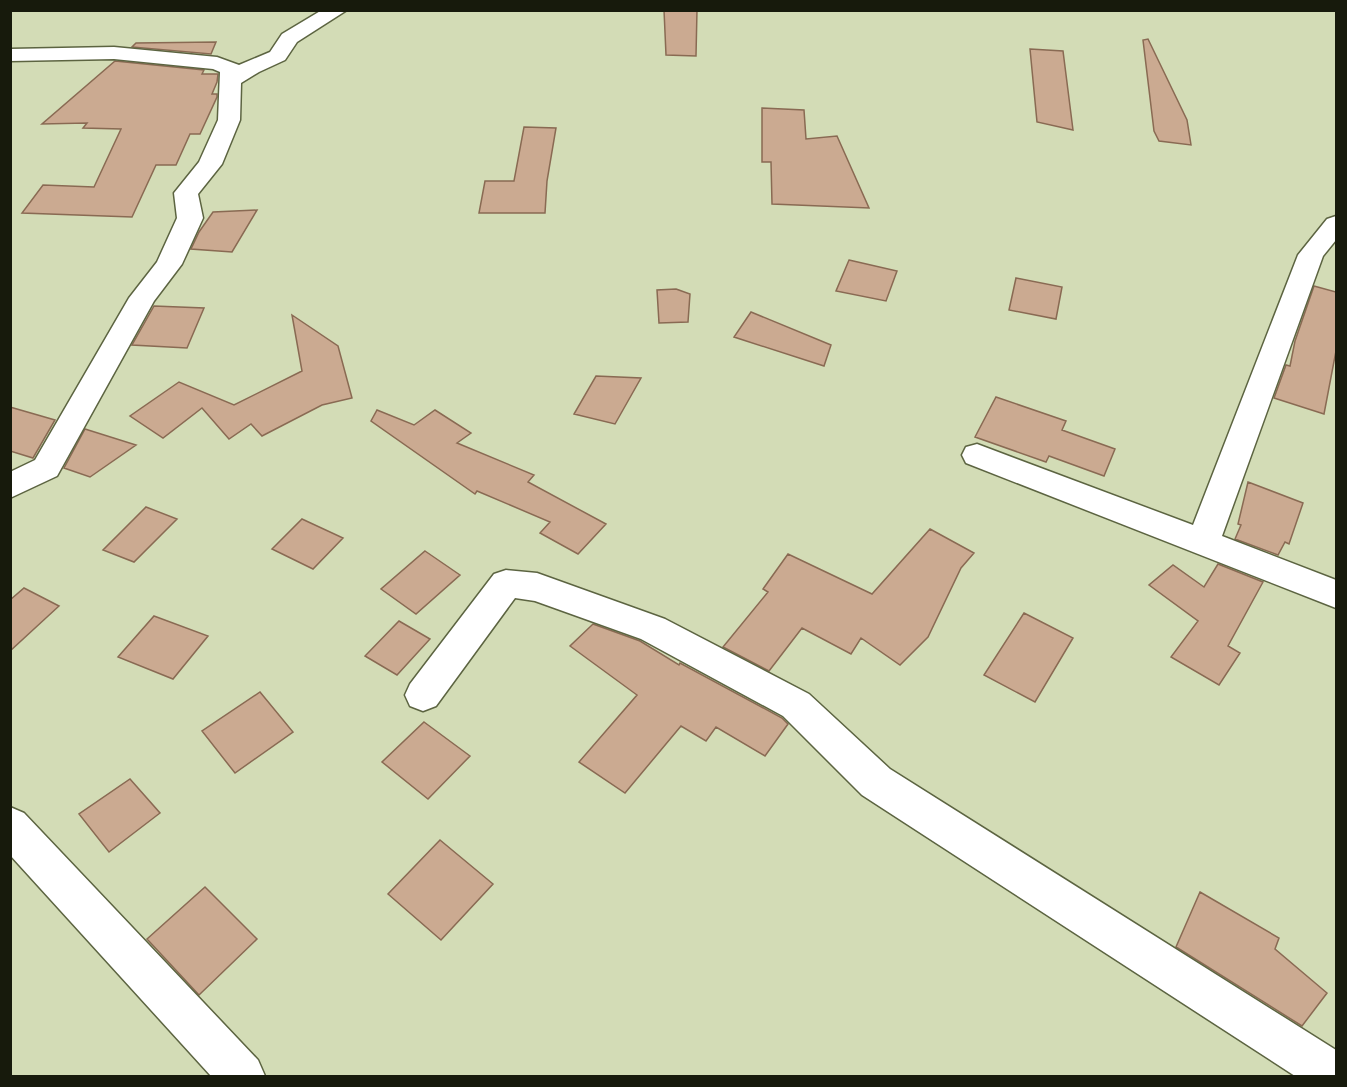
<svg xmlns="http://www.w3.org/2000/svg" width="1347" height="1087" font-family="'Fira Sans Condensed',sans-serif">
	<style>
		.building { fill: #cbaa91; stroke: #896a53; stroke-width: 1.5 }
		.lines { fill: none; stroke-linecap: round; stroke-linejoin: round }
		.minor-casing { stroke: #5c6441; stroke-width: 3 }
		.minor { fill: #fff; fill-rule: evenodd }
	</style>
	<rect width="100%" height="100%" fill="#d3dcb6"/>
	<path class="building" d="M664,10H697L696,56L666,55Z
		M1148,39L1187,120L1191,145L1159,141L1154,131L1143,40Z
		M216,42L211,54L132,47L136,43Z
		M1030,49L1063,51L1073,130L1037,122Z
		M115,61L204,70L202,74H218L217,82L212,94H217V97L200,134H190L176,165H156L132,217L22,213L43,185L94,187L121,129L83,128L87,123L42,124Z
		M762,108L804,110L806,139L837,136L869,208L772,204L771,162H762Z
		M524,127L556,128L547,181L545,213H479L485,181H514Z
		M257,210L232,252L191,249L199,232L213,212Z
		M849,260L897,271L886,301L836,291Z
		M1016,278L1062,287L1056,319L1009,310Z
		M1314,286L1336,292V351L1324,414L1274,398L1286,365L1290,366L1295,341Z
		M676,289L690,294L688,322L659,323L657,290Z
		M154,306L204,308L187,348L132,345Z
		M751,312L831,345L824,366L734,337Z
		M292,315L338,346L352,398L322,405L262,436L251,424L229,439L202,408L163,438L130,416L179,382L234,405L302,371Z
		M596,376L641,378L615,424L574,414Z
		M996,397L1066,421L1062,430L1115,449L1104,476L1049,456L1046,462L975,437Z
		M10,407L55,420L33,458L10,451Z
		M377,410L414,425L435,410L471,433L457,443L534,475L528,482L606,524L578,554L540,533L550,522L477,491L475,494L371,421Z
		M85,429L136,445L90,477L64,468Z
		M1248,482L1303,503L1289,544L1285,542L1278,555L1235,539L1241,525L1238,524Z
		M146,507L177,519L134,562L103,550Z
		M302,519L343,538L313,569L272,549Z
		M930,529L974,553L961,568L928,637L900,665L861,638L851,654L802,628L769,671L723,647L768,592L763,589L788,554L872,594Z
		M425,551L460,575L416,614L381,589Z
		M1218,564L1263,582L1228,646L1240,653L1219,685L1171,657L1198,621L1149,585L1173,565L1204,587Z
		M24,588L59,606L10,651V600Z
		M1024,613L1073,638L1035,702L984,675Z
		M154,616L208,636L173,679L118,657Z
		M399,621L430,639L397,675L365,656Z
		M593,624L640,641L679,665L680,663L782,718L788,724L765,756L716,727L706,741L681,726L625,793L579,762L637,695L570,646Z
		M260,692L293,732L235,773L202,731Z
		M424,722L470,756L428,799L382,762Z
		M130,779L160,813L109,852L79,814Z
		M440,840L493,884L441,940L388,894Z
		M205,887L257,939L199,995L147,939Z
		M1200,892L1279,938L1275,949L1327,993L1302,1026L1176,947Z"/>
	<g class="lines">
		<g class="minor-casing">
			<path id="minor" d="M322,10H347L297,42L285,60L259,72L241,83L240,120L222,164L198,194L203,218L182,264L154,301L57,476L10,498V472L35,460L129,298L157,262L177,218L174,193L199,162L218,120L220,72L213,69L114,59L10,61V49L114,47L217,57L239,65L270,52L282,34Z
				M1336,216V240L1323,256L1222,536L1336,580V608L966,463L962,455L966,447L977,444L1193,525L1298,255L1327,219Z
				M506,570L537,573L665,619L809,694L890,769L1336,1050V1076H1295L862,795L783,716L641,639L535,601L515,598L436,706L423,711L410,706L405,695L410,684L494,574Z
				M10,807L24,813L258,1060L265,1076H211L10,855Z"/>
		</g>
		<use href="#minor" class="minor"/>
	</g>
	<rect width="1347" height="1087" fill="none" stroke="#171a0c" stroke-width="24"/>
</svg>
